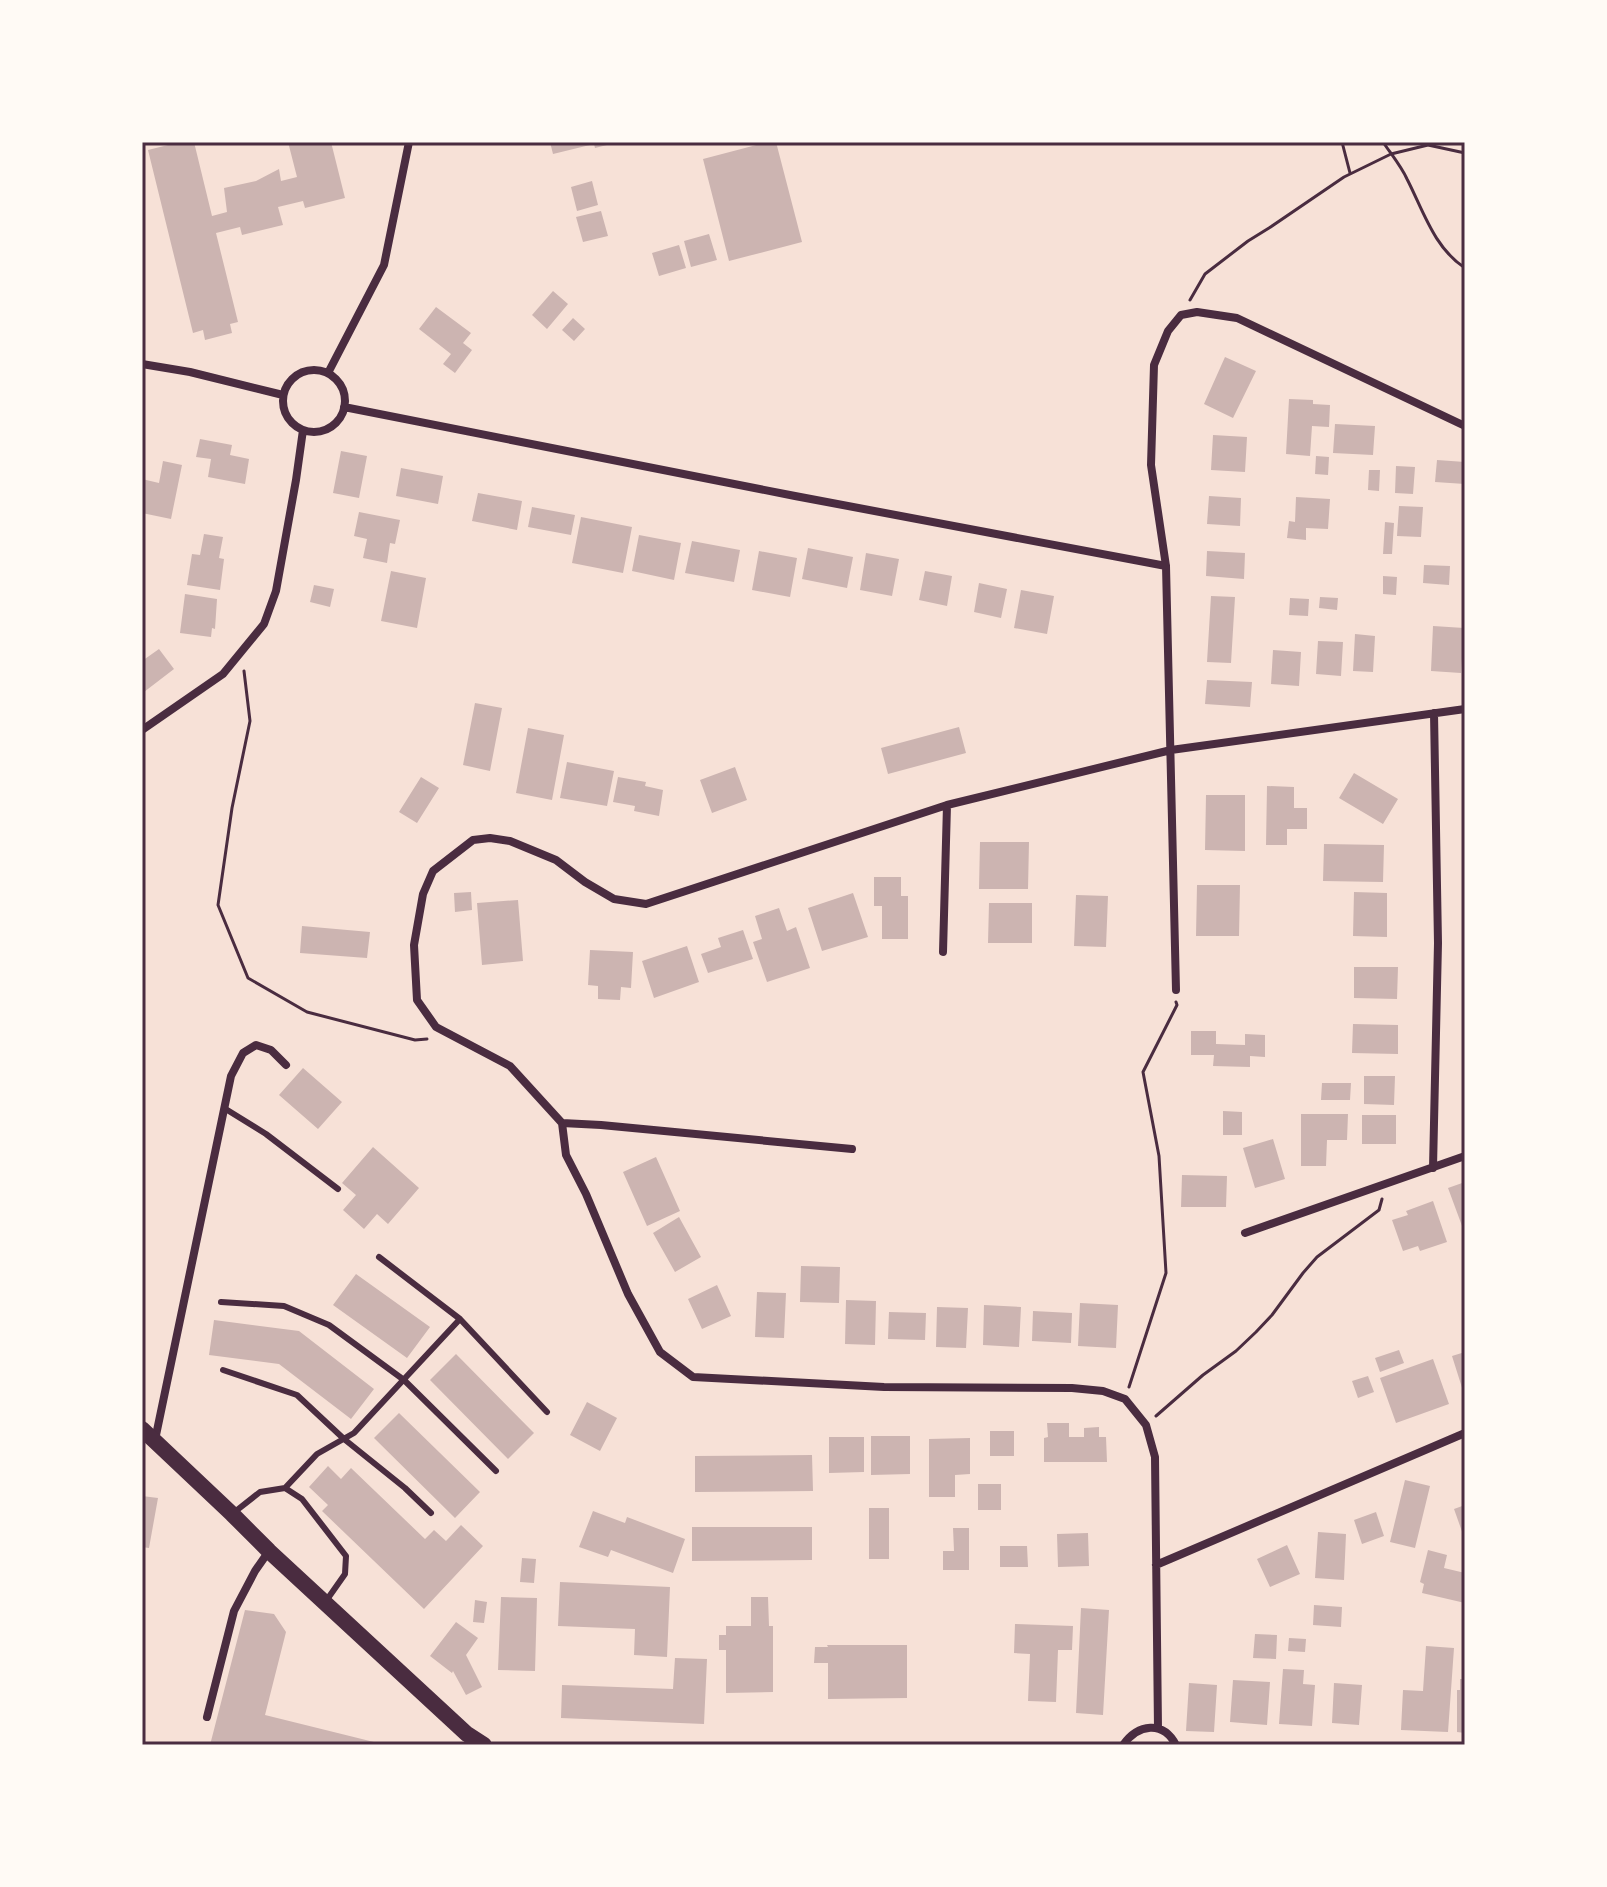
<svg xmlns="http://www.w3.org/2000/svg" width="1607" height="1887" font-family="'Archivo Narrow',sans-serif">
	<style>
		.building { fill: #ccb4b1 }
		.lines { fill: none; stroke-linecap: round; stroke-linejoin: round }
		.path { stroke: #4a2c40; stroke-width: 3 }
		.service { stroke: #4a2c40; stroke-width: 6 }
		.minor { stroke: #4a2c40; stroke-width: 8 }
		.secondary { stroke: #4a2c40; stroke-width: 16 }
		.neatline { fill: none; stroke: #4a2c40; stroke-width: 3 }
	</style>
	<rect width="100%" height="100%" fill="#f7e1d7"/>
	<path class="building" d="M180,142H194L212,216L227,212L224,188L256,181L279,169L281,181L297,177L288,142H331L345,198L305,208L303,201L278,207L283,225L242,235L240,227L216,233L238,322L230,324L232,333L205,340L203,330L193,333L148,150Z
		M550,142H615V143L595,148L594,144L553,154Z
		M768,142H776L802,242L729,261L703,159Z
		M592,181L598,205L577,211L571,187Z
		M601,211L608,236L583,242L576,217Z
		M709,234L717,260L691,267L684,241Z
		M679,245L686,268L659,276L652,253Z
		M553,291L568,304L547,329L532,315Z
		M436,307L471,333L463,343L472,350L455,373L443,364L451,354L419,329Z
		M573,318L585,329L574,341L562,330Z
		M1225,357L1256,371L1233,418L1204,404Z
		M1289,399L1313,400V404L1330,405L1329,427L1312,426L1310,456L1286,454Z
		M1335,424L1375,426L1373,455L1333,453Z
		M1213,435L1247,437L1245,472L1211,470Z
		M200,439L232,445L230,455L249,459L245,484L208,477L211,459L196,457Z
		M341,451L367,456L359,498L333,493Z
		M1316,456L1329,457L1328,475L1315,474Z
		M1437,460L1465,462V484L1435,482Z
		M163,461L182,465L171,519L142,513V479L159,483Z
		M1396,466L1415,467L1413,494L1395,493Z
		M401,468L443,476L438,504L396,496Z
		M1369,470H1380L1379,491L1368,490Z
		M478,493L522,501L517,530L472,521Z
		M1209,496L1241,498L1240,526L1207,524Z
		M1296,497L1330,499L1328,529L1306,528V540L1287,538L1289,521L1295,522Z
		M1399,506L1423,507L1421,537L1397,536Z
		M532,507L575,515L571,535L528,527Z
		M359,512L400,520L395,544L390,543L387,563L363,558L367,539L354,536Z
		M581,517L632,527L623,573L572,563Z
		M1385,522L1394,523L1392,554H1383Z
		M204,534L223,537L219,558L224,559L220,590L187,585L192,554L200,555Z
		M639,535L681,543L674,580L632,571Z
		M692,541L740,550L734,582L685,573Z
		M808,548L853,557L847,588L802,579Z
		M759,551L797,558L790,597L752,590Z
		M1207,551L1245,553L1244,579L1206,576Z
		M866,553L899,559L892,596L860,590Z
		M1424,565L1450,566L1449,585L1423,583Z
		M391,571L426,578L417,628L381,621Z
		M925,571L952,576L947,606L919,600Z
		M1383,576L1397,577L1396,595L1383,594Z
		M979,583L1007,589L1001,618L974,612Z
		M314,585L334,589L330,607L310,602Z
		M1021,590L1054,596L1047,634L1014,628Z
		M185,594L217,599L215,629L212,628L211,637L180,633Z
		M1211,596L1235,597L1231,663L1207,662Z
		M1320,597L1338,598L1337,610L1319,608Z
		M1290,598L1309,599L1308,616L1289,615Z
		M1433,626L1464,628L1461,673L1431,671Z
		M1355,634L1375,636L1373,672L1353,671Z
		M1318,641L1343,642L1341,676L1316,674Z
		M159,649L174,669L144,692L142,689V661Z
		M1273,650L1301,652L1299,686L1271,684Z
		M1207,680L1252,682L1250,707L1205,704Z
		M475,703L502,708L490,771L463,765Z
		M959,727L966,753L888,774L881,748Z
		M528,728L564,735L552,800L516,793Z
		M567,762L614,771L607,806L560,798Z
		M735,767L747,800L712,813L700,780Z
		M1354,773L1398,799L1383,824L1339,798Z
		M421,777L439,788L417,823L399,812Z
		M618,777L646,782L645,786L663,790L659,816L634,811L635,806L613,802Z
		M1267,786L1294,787V808H1307V829H1287V845H1266Z
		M1206,795H1245V851L1205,850Z
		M980,842H1029L1028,889H979Z
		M1324,844L1384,845L1383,882L1323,881Z
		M874,877H901V896H908V939H882V906H874Z
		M1197,885H1240L1239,936H1196Z
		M471,892L472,910L455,912L454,893Z
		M1354,892L1387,893V937L1353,936Z
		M853,893L868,937L822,951L808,908Z
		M1076,895L1108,896L1106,947L1074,946Z
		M518,900L523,961L482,965L477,903Z
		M989,903H1032V943H988Z
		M779,908L787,931L796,927L810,968L767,982L753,942L762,939L755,916Z
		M302,926L370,932L367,958L300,953Z
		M743,930L753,959L708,973L701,954L721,947L718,938Z
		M687,946L699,982L654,998L642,961Z
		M590,950L633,952L631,988L621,987L620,1000L598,999V986L588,985Z
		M1354,967H1398L1397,999L1354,998Z
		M1353,1024L1398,1025V1054L1352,1053Z
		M1191,1031H1216V1044L1245,1045V1034L1265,1035V1057L1250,1056V1067L1213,1066L1214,1055H1191Z
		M303,1068L342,1102L318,1129L279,1095Z
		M1364,1076H1395L1394,1105L1364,1104Z
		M1322,1083H1351L1350,1100H1321Z
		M1223,1111L1242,1112V1135H1223Z
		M1301,1114H1348L1347,1140H1327L1326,1166H1301Z
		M1362,1115H1396V1144H1362Z
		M1273,1139L1285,1179L1255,1188L1243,1148Z
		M373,1147L419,1188L388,1224L377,1214L364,1229L343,1210L356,1195L342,1183Z
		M656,1157L680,1211L647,1226L623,1172Z
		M1182,1175L1227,1176L1226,1207H1181Z
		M1465,1182V1234L1448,1188Z
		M1433,1201L1447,1242L1420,1251L1418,1246L1403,1251L1392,1220L1408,1215L1406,1211Z
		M679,1217L701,1257L675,1272L653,1233Z
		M801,1266L840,1267L839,1303L800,1302Z
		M356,1274L430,1327L407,1358L333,1305Z
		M717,1285L731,1316L702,1329L688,1299Z
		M757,1292L786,1293L784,1338L755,1337Z
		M846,1300L876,1301L875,1345L845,1344Z
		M1080,1303L1118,1305L1116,1348L1078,1346Z
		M984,1305L1021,1307L1019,1347L983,1345Z
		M937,1307L968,1308L966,1348L936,1347Z
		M1033,1311L1072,1313L1071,1343L1032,1341Z
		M889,1312L926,1313L925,1340L888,1339Z
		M214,1320L299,1331L374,1389L351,1419L279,1364L209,1355Z
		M1399,1350L1404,1363L1380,1372L1375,1358Z
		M1465,1352V1394H1464L1452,1356Z
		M456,1354L534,1433L508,1459L430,1380Z
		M1433,1359L1449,1404L1396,1423L1380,1378Z
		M1368,1376L1374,1392L1358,1398L1352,1381Z
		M587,1402L617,1418L600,1451L570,1435Z
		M399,1413L480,1492L455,1518L374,1438Z
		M1047,1423H1069V1437H1084V1428L1099,1427V1437H1106L1107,1462H1044V1438L1048,1437Z
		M990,1431H1014V1456H990Z
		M871,1436H910V1474L871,1475Z
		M829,1437H864V1472L829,1473Z
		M970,1438V1474L955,1475V1497H929V1439Z
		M812,1455L813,1491L695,1492V1456Z
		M328,1466L341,1479L351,1468L425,1539L434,1530L446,1541L461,1525L483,1546L424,1609L322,1511L328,1505L309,1487Z
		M1405,1480L1430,1486L1415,1548L1390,1542Z
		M978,1484H1001V1510H978Z
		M142,1496L158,1498L149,1548L142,1547Z
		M1465,1505V1540L1454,1509Z
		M869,1508H889V1559H869Z
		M593,1511L625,1523L627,1517L685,1539L673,1573L611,1550L608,1557L579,1547Z
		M1376,1512L1384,1536L1362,1544L1354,1520Z
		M692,1527H812V1560L692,1561Z
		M953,1528H969V1570H943V1551H954Z
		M1318,1532L1346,1534L1344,1580L1315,1578Z
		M1088,1533L1089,1566L1058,1567L1057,1534Z
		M1287,1545L1300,1574L1270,1587L1257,1559Z
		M1000,1546H1027L1028,1567H1000Z
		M1428,1550L1447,1555L1444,1568L1465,1573V1603L1422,1593L1424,1584L1420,1582Z
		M522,1558L536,1559L534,1583L520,1582Z
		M560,1582L670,1587L667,1657L634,1655L635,1629L558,1626Z
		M501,1597L537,1598L535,1671L498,1670Z
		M751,1597H768L769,1626H773V1692L726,1693V1650H719V1635H726V1626H751Z
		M475,1600L487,1602L484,1623L473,1622Z
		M1314,1605L1342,1607L1341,1627L1313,1625Z
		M1081,1608L1109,1610L1103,1715L1076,1713Z
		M245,1610L274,1614L286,1632L265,1715L386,1745H210Z
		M456,1622L478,1638L466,1655L482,1687L466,1695L453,1671L452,1673L430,1656Z
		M1015,1624L1073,1626L1072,1650H1058L1056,1702L1028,1701L1030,1654L1014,1653Z
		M1255,1634L1277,1635L1276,1659L1253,1658Z
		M1289,1638L1306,1639L1305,1652L1288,1651Z
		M827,1645H907V1698L828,1699V1663H814L815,1647H828Z
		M1426,1646L1454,1648L1448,1732L1401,1730L1403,1690L1423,1691Z
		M675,1658L707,1659L704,1724L561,1718L562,1685L673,1689Z
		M1283,1669L1304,1670L1303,1684L1315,1685L1312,1726L1279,1724Z
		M1460,1679H1465V1733L1457,1732V1690H1460Z
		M1233,1680L1270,1682L1267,1725L1230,1722Z
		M1189,1683L1217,1685L1214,1732L1186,1731Z
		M1334,1683L1362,1685L1359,1725L1332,1723Z"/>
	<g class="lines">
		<path class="path" d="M1342,142L1350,173
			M1383,142C1391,154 1401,166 1407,179C1423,210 1434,248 1465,268
			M1190,300L1205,274L1248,241L1269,228L1344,177L1391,154L1428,145L1465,153
			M244,671L250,721L232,808L218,905L248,978L307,1012L415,1040L427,1039
			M1129,1387L1166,1273L1159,1156L1143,1072L1177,1005L1176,1002
			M1156,1416L1203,1375L1236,1351L1256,1332L1272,1315L1303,1273L1317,1257L1379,1210L1382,1199"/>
		<path class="service" d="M224,1108L266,1134L338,1189
			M221,1302L284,1306L329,1325L404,1380L496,1471
			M460,1319L547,1412
			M223,1370L297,1395L344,1439L405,1488L431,1513
			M285,1488L317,1454L354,1433L460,1319L379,1257
			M232,1514L260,1492L285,1488L302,1499L346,1556L345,1574L326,1601"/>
		<path class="minor" d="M142,364L190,372L283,395
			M283 401a31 31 0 1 1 62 0a31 31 0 1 1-62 0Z
			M328,373L384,265L409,142
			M344,407L795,496L1166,566
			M142,730L223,674L264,624L276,591L296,480L303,430
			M943,952L947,805
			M1176,990L1166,566L1151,465L1154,365L1168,331L1181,315L1197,312L1237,318L1465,426
			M562,1123L601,1125L852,1149
			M1433,1168L1438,943L1434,713
			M1245,1233L1465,1156
			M155,1440L231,1076L243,1053L256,1045L271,1050L286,1065
			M1156,1565L1465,1433
			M207,1717L234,1611L255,1571L269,1551
			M1158,1728L1155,1457L1146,1425L1125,1399L1103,1391L1072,1388L884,1387L693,1377L660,1352L628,1294L586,1194L566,1155L562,1123L510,1066L436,1027L417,1000L414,945L423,894L433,871L473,840L490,838L510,841L556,860L585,882L614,899L646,904L947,805L1171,750L1465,709
			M1123,1745C1138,1724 1163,1720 1176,1745"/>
		<path class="secondary" d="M142,1429L232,1514L269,1551L467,1734L484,1745"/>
	</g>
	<rect width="1607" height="1887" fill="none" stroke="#fffaf5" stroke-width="288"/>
	<rect x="144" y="144" width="1319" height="1599" class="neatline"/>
</svg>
